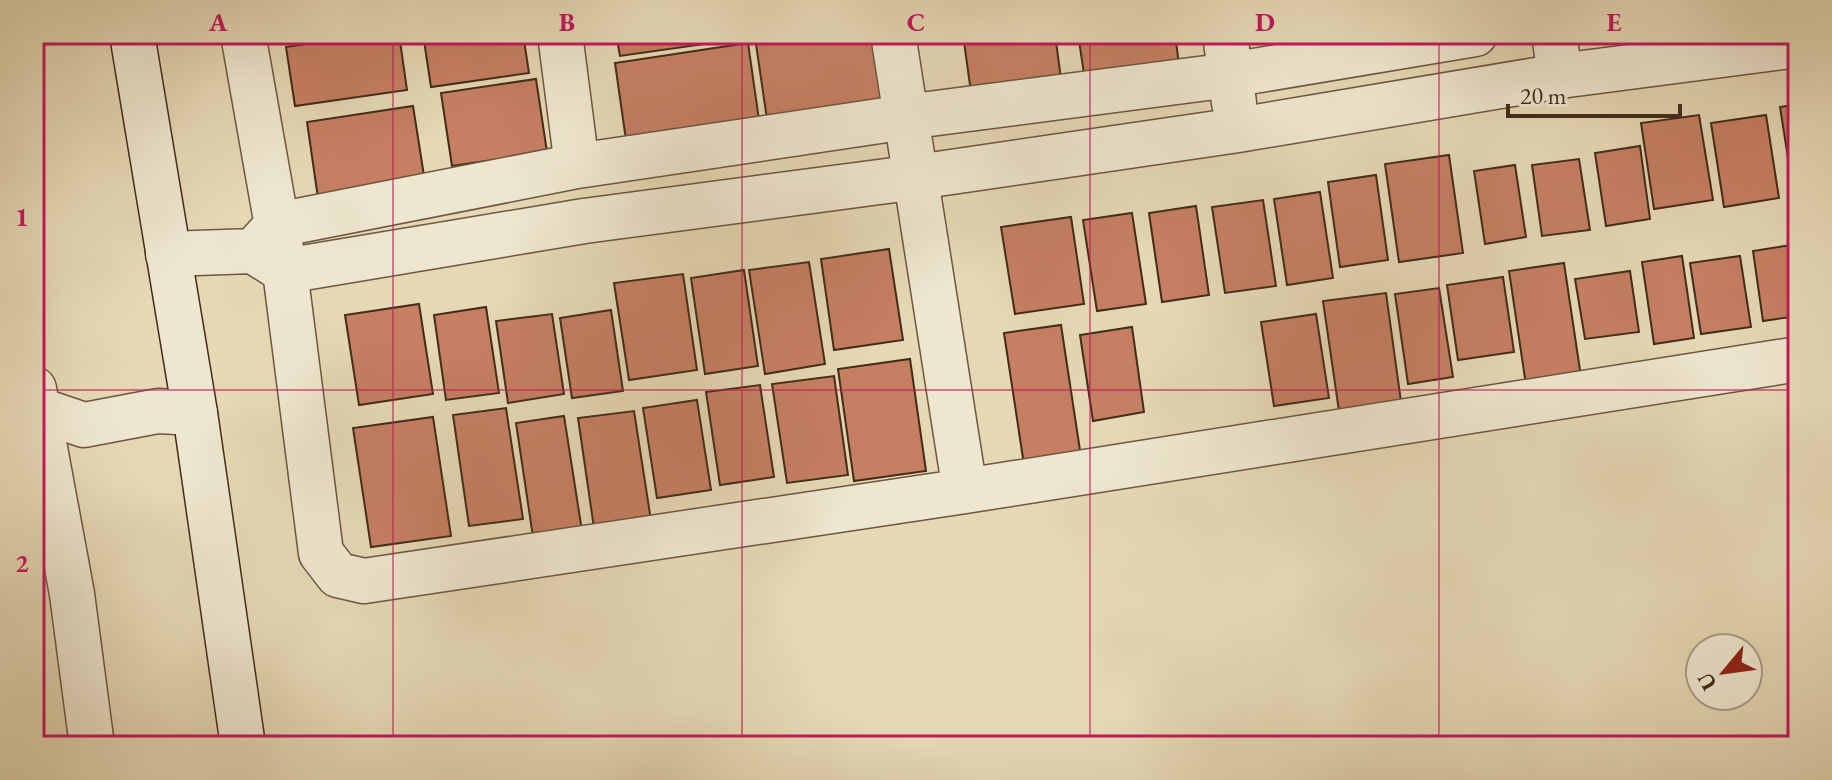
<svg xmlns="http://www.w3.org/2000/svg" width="1832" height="780" font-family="'EB Garamond',serif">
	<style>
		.building { fill: #c67f63; stroke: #432c19; stroke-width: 2 }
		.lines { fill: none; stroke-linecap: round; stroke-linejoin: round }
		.street-casing { stroke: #6c5740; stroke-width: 47 }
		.secondary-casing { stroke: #432c19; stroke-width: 47 }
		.street { stroke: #eee6cf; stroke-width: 44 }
		.secondary { stroke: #eee6cf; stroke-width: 44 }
		.grid { fill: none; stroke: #c2185b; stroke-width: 2; stroke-opacity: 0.55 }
		.neatline { fill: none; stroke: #c2185b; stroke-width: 3 }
		.grid-label { font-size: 26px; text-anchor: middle; font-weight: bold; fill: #c2185b }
	</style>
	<rect width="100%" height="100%" fill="#e5d8b5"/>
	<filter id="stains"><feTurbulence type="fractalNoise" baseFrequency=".0025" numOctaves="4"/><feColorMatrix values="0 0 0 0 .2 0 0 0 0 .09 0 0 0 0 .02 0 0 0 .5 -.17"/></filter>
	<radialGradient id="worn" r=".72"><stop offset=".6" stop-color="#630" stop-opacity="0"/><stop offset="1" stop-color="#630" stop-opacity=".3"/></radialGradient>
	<path class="building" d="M276,34H312L277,39Z
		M372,34H399L407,90L295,106L286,47Z
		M423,34H523L529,73L431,87Z
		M616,34H732L733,40L620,56Z
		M822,34H879L891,115L769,133L756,44Z
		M1018,34H1055L1061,79L971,92L964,42Z
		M1078,34H1175L1180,72L1086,87Z
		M1272,34H1355L1276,60Z
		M748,43L761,134L628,154L615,63Z
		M536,79L547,152L452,166L441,93Z
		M1798,104V209H1796L1780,107Z
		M413,106L425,182L318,198L307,122Z
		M1699,115L1713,200L1654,209L1641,123Z
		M1766,115L1779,198L1724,207L1711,123Z
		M1640,146L1650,219L1606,226L1595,153Z
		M1449,155L1463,253L1399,262L1385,164Z
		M1579,159L1590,230L1542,236L1532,165Z
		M1515,165L1526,237L1485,244L1474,171Z
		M1376,175L1388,260L1340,267L1328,182Z
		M1320,192L1333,278L1287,285L1274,199Z
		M1263,200L1276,286L1225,293L1212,207Z
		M1196,206L1209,295L1162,302L1149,213Z
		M1132,213L1146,304L1097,311L1083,220Z
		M1071,217L1084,304L1015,314L1001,227Z
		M1798,244V316L1763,321L1753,251Z
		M889,249L903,340L834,350L821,259Z
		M1682,256L1694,338L1654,344L1642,262Z
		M1740,256L1751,327L1701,334L1690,263Z
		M809,262L825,364L765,374L749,270Z
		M1564,263L1581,377L1526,385L1509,271Z
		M744,270L758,366L705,374L691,278Z
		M1630,271L1639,332L1585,339L1575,279Z
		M683,274L697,370L629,380L614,283Z
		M1503,277L1514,352L1458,360L1447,285Z
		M1439,288L1453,377L1408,384L1395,294Z
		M1386,293L1402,409L1340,418L1323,301Z
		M419,304L433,394L359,405L345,315Z
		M486,307L499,393L446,400L434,315Z
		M611,310L623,391L572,398L560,318Z
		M552,314L564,394L508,403L496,321Z
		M1316,314L1329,398L1274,406L1261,322Z
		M1061,325L1081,457L1024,465L1004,333Z
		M1132,327L1144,412L1093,421L1080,335Z
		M910,359L926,471L854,481L838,369Z
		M834,376L848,475L787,483L772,384Z
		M760,385L774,477L720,485L706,392Z
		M697,400L711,490L657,498L643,408Z
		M506,408L523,519L469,526L453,415Z
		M634,411L652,527L595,535L578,418Z
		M564,416L582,531L533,537L516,423Z
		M433,417L451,536L371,547L353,428Z"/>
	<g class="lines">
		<g class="street-casing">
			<path id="street" d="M243,34L285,271L321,553L338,575L364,581L965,491L1798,359
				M560,34L577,166
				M893,34L965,491
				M1225,34L1234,103
				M1554,34L1560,76
				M258,246L277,225L577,166L906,117L1230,75L1475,34
				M168,254L253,251L285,271L584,221L917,177L1238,130L1560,76L1798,45
				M34,389L72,594L92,746
				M34,408L84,425L158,411L195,413"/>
		</g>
		<g class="secondary-casing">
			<path id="secondary" d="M132,34L195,413L243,746"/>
		</g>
		<use href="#street" class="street"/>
		<use href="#secondary" class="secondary"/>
	</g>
	<path class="grid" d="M393,34V746M742,34V746M1090,34V746M1439,34V746M34,390H1798"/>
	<rect width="1832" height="780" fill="none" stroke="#e5d8b5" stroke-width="88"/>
	<g transform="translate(1724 672) rotate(241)"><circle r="38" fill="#eee6cf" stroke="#aa9c86" stroke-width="2"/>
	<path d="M0-6L14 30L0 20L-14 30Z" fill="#8f2418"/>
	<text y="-12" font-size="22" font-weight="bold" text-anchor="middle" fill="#432c19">U</text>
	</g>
	<path d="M1508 104v12h172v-12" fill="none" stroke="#432c19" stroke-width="4"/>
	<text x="1520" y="104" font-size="24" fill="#432c19" stroke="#eee6cf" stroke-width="6" paint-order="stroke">20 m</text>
	<rect x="44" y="44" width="1744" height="692" class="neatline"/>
	<g class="grid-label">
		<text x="218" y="31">A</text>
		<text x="567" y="31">B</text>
		<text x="916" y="31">C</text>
		<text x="1265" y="31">D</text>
		<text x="1614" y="31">E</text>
		<text x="22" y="226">1</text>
		<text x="22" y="572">2</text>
	</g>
	<rect width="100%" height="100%" filter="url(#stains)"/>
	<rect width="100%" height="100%" fill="url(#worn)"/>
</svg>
